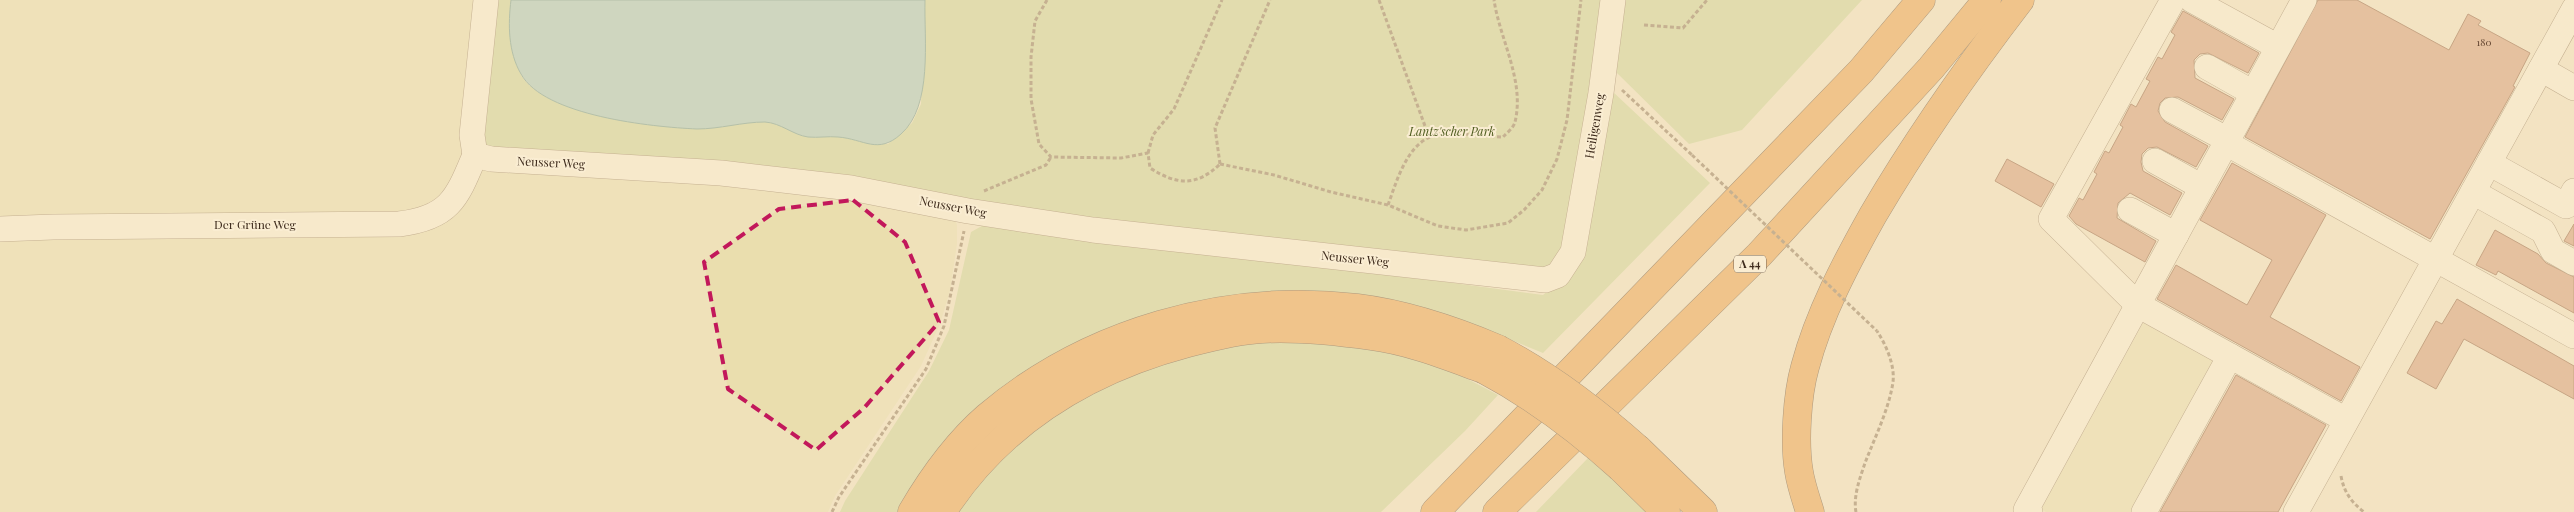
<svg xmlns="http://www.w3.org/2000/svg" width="2574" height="512" font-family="'Playfair Display',serif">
  <rect width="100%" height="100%" fill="#f3e3c2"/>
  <g fill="#eadeae">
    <polygon points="0,0 484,0 471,135 438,212 0,228"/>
    <polygon points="491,161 952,209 957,225 957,244 950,291 940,324 921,366 835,496 828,512 0,512 0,232 399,225 464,183"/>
    <polygon points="2145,319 2217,358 2132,512 2046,512 2041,509"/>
  </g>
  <g fill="#ced394">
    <path d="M 488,0 L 511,0 C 509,14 515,63 521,75 C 544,115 655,128 698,128 C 720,129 744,121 766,122 C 781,124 792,133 805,136 C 815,139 826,136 836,136 C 854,137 870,144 888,144 L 912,123 L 921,104 L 925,0 L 1607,0 L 1561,261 L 1555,273 L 483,151 Z"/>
    <polygon points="1622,0 1862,0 1742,130 1689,144 1616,72"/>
    <polygon points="1612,91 1710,183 1543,353 1467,322 1388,304 1079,345 900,512 840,512 845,501 929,371 949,330 971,232 991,221 1543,295 1578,264"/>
    <path d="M 1265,341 C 1303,342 1343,341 1380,348 C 1422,356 1461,375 1498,395 L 1465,431 L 1381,512 L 956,512 L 975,482 L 1037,425 L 1123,376 L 1212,350 Z"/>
    <polygon points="1588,458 1650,512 1536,512"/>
  </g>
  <path fill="#a5c5ba" stroke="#6a9589" d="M 511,0 L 925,0 C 924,40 933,106 901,134 C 878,155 864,139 838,137 C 828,136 818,138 808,137 C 793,135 781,123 765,122 C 742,122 720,129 697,129 C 652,127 544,116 521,74 C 508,52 508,24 511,0 Z"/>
  <g fill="#d69873" stroke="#925939">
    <polygon points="2318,0 2357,0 2449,50 2468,14 2481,21 2478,25 2530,53 2513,86 2515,87 2430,239 2245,137"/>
    <polygon points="2183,11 2259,53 2248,73 2208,53 2200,54 2194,60 2195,78 2234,99 2222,120 2178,97 2165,98 2160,103 2158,111 2165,122 2208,146 2196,167 2157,147 2148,148 2142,154 2141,162 2143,171 2182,193 2170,215 2130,193 2118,203 2117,218 2156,241 2145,262 2076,224 2069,216 2079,198 2083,200 2097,174 2094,172 2105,151 2109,153 2123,127 2120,125 2131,104 2136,107 2150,81 2146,79 2158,57 2162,59 2175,35 2171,32"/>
    <polygon points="2007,159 2054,184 2041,207 1995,181"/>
    <polygon points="2232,163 2326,215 2270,317 2360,367 2341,401 2157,299 2176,265 2247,305 2272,260 2200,220"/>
    <polygon points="2574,224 2574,246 2564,241"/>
    <polygon points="2495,230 2538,254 2546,263 2574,277 2574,313 2498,271 2496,275 2476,265"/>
    <polygon points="2457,299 2574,366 2574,399 2464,339 2436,389 2407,373 2436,321 2442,324"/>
    <polygon points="2236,375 2326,425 2278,512 2160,512"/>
  </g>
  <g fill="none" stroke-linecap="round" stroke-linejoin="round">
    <defs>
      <g id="minor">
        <polyline points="486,0 472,135 475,155 491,159 721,173 851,188 968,211 1093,230 1545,280 1558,275 1573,252 1601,93 1613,0"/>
        <polyline points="2173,0 2051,219 2138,305 2346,420"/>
        <polyline points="2192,0 2278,47"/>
        <polyline points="2207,67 2253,93"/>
        <polyline points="2541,69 2574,88"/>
        <polyline points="2172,110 2228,140"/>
        <polyline points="2226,143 2574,336"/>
        <polyline points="2155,161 2202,187"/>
        <polyline points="2489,163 2566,206 2574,191"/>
        <polyline points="2473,192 2543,231 2553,251 2574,263"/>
        <polyline points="2130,210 2176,235"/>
        <path d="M 0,229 L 53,227 L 399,224 C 450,218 457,198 475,155"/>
        <polyline points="2030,512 2026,510 2304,0"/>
        <polyline points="2144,512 2230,356"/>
        <polyline points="2296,512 2574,9"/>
      </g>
      <g id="highway">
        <polyline points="1638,449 1703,512"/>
        <polyline points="1621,468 1666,512"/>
        <path d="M 912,512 C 932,478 957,443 987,417 C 1087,332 1226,292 1357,308 C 1406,314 1453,330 1498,349"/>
        <path d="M 942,512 C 1000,422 1086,370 1188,343 C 1211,337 1238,330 1262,329 C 1298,327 1336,331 1371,336 C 1410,341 1447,356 1483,369"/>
        <polyline points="1435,512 1861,71 1921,0"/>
        <polyline points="1497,512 1759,255 1931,68 1987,0"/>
        <path d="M 1810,512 C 1806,499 1801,485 1799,472 C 1794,443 1797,395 1805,367 C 1819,314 1846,263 1873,215 C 1917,140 1967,69 2020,0"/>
      </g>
    </defs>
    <use href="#minor" stroke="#907356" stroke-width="26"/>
    <use href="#highway" stroke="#5d402b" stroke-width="29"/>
    <g stroke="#907356" stroke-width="3" stroke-dasharray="4 2.5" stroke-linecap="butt">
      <path d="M 1047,0 L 1035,21 L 1031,57 L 1031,99 L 1039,144 L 1051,157 L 1121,158 L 1148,153 L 1150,168 C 1177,185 1196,187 1220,164"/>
      <polyline points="1379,0 1429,137"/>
      <polyline points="1644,25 1683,28 1707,0"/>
      <polyline points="1622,90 1692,155"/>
      <polyline points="1148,153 1153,135 1174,109 1222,0"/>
      <polyline points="1220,164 1274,175 1331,192 1388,205 1438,226 1466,230 1508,223 1524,210 1542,190 1557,159 1567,120 1581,0"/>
      <polyline points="1220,164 1215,128 1270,0"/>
      <polyline points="984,191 1046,165 1051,157"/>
      <path d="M 1388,205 C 1396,183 1406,147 1430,137 C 1447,129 1483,137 1503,137 C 1507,133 1514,127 1515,122 C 1525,81 1500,40 1494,0"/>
      <path d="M 2341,476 C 2344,492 2351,502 2364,512"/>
      <polyline points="832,512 839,497 926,369 944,326 964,231"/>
      <path d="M 1856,512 C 1853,496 1860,478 1865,463 C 1875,437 1889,409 1893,382 C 1895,365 1886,345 1877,331"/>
    </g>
    <use href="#minor" stroke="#fdf0d6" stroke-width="25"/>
    <use href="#highway" stroke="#ed9e48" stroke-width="28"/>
    <defs>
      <g id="highway-bridge">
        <path d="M 1498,349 C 1550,376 1594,410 1638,449"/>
        <path d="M 1483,369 C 1534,396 1578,429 1621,468"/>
      </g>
    </defs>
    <use href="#highway-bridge" stroke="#5d402b" stroke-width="29" stroke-linecap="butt"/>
    <polyline stroke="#907356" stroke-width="3" stroke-dasharray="4 2.5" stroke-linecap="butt" points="1692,155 1877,331"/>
    <use href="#highway-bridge" stroke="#ed9e48" stroke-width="28"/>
  </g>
  <path d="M0 0H2574V512H0ZM 853,200 L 905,242 L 939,322 L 864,408 L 816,450 L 728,389 L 704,262 L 779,209 Z" fill="#f3e3c2" fill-opacity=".55" fill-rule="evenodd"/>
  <path fill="none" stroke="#c2185b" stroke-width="4" stroke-dasharray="10 6" stroke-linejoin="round" d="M 853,200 L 905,242 L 939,322 L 864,408 L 816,450 L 728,389 L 704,262 L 779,209 Z"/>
  <g text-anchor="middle" stroke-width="4" stroke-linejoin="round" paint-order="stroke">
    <g font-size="10" fill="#644632">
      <text x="2484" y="46">180</text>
    </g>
    <rect fill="#faedd2" stroke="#766553" stroke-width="1" x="1734" y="255.5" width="32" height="17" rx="4"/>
    <g font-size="11" font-weight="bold" fill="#3e2b1c">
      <text x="1750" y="268">A 44</text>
    </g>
    <g font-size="12" fill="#3e2b1c" stroke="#faedd2">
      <text transform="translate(1595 126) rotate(-80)" y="4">Heiligenweg</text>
      <text transform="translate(551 163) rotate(3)" y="4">Neusser Weg</text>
      <text transform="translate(953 207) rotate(11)" y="4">Neusser Weg</text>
      <text x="255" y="229">Der Grüne Weg</text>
      <text transform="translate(1355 259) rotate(6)" y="4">Neusser Weg</text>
    </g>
    <g font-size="12" font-style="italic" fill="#505d20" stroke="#faedd2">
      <text x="1452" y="136">Lantz'scher Park</text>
    </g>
  </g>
</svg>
